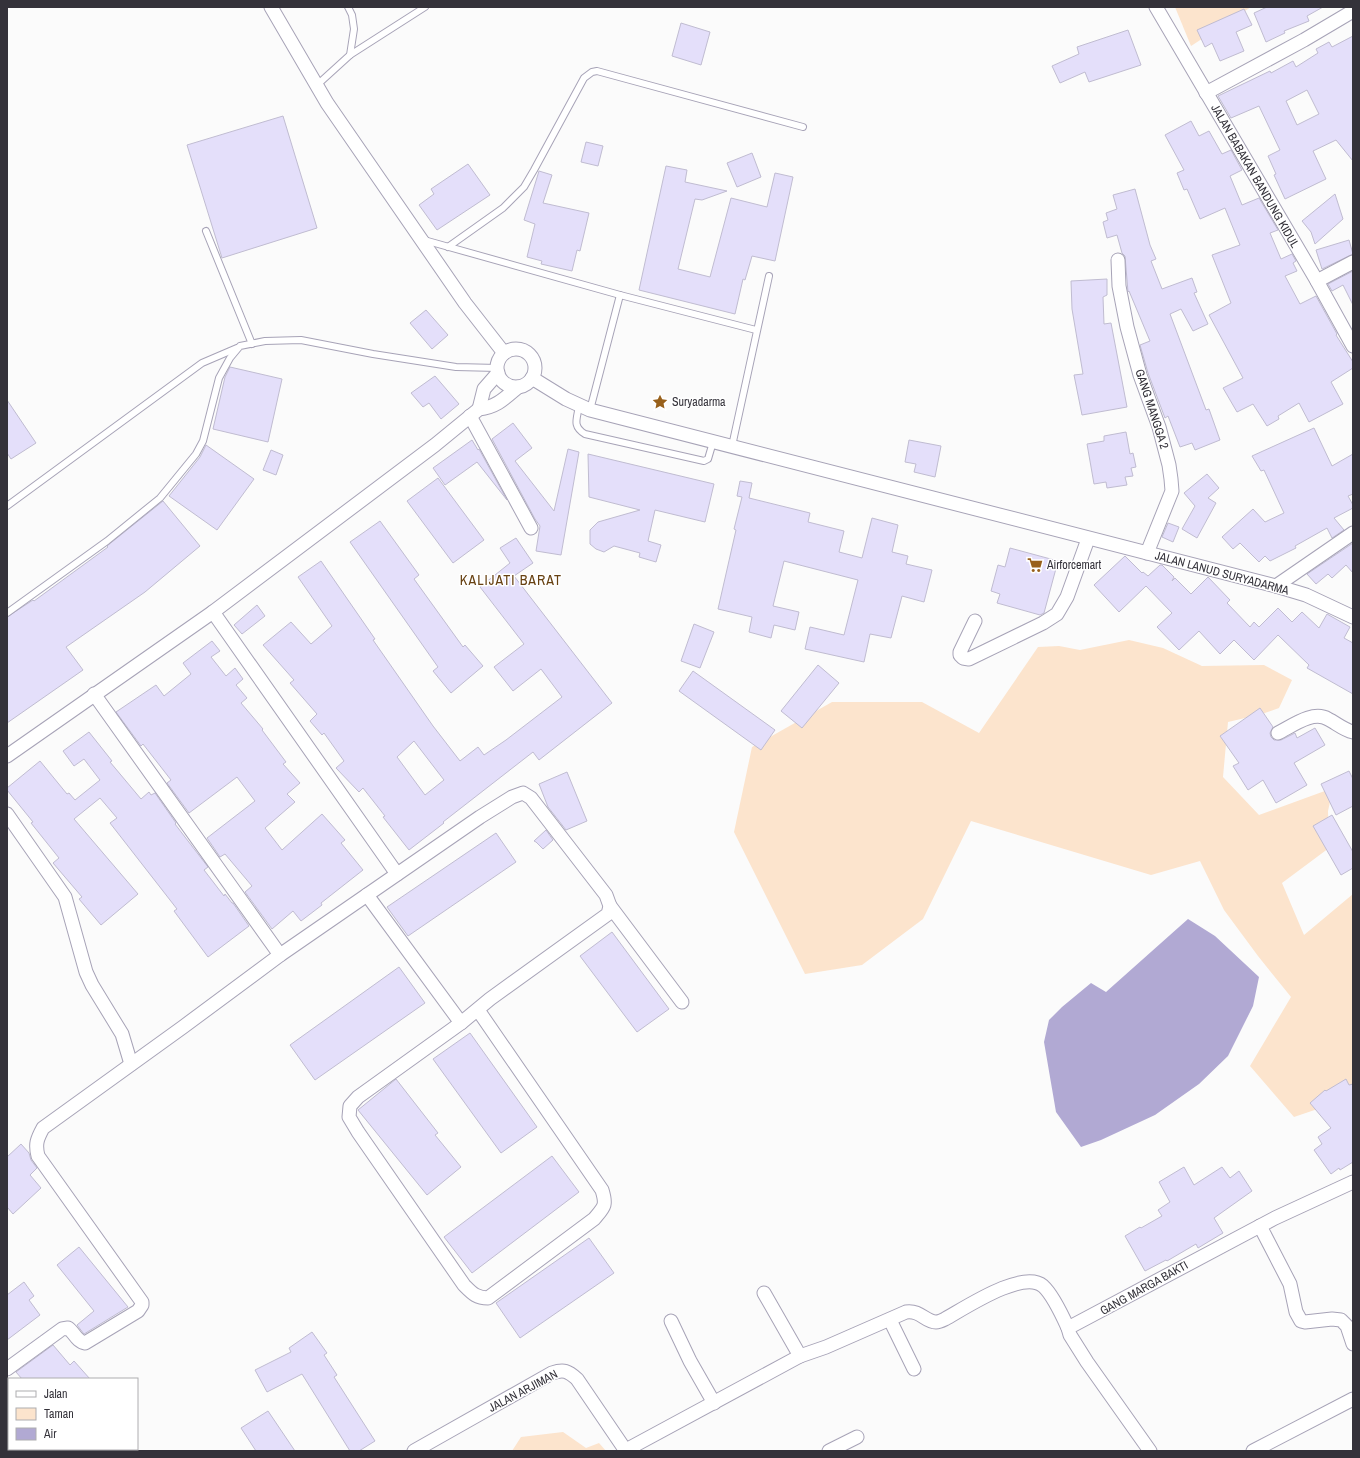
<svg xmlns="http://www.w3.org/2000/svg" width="1360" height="1458" font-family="'Archivo Narrow',sans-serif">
  <rect width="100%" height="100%" fill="#fbfbfb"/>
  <g fill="#fce4cd">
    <polygon points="1175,7 1251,7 1191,46"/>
    <polygon points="1129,640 1163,648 1202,666 1264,665 1292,680 1279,708 1262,714 1228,722 1223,777 1259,815 1333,788 1328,811 1329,848 1282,883 1304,935 1353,894 1353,1097 1294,1117 1250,1066 1291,997 1258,956 1224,910 1200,861 1151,875 971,821 923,919 862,965 805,974 734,832 752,747 832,702 922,702 979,733 1038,647 1059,646 1080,650"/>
    <polygon points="563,1432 586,1448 599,1443 606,1451 512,1451 521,1437"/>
  </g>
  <polygon fill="#b1a9d3" points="1188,919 1215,936 1259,977 1253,1006 1228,1056 1199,1084 1155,1115 1101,1140 1081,1147 1056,1112 1044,1042 1049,1020 1062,1007 1091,983 1106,992"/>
  <g fill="#e4dffa" stroke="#c0bcd1" fill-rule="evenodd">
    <polygon points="1267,7 1323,7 1307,16 1309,21 1284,31 1285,33 1266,42 1254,13"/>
    <polygon points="1244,9 1252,25 1236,32 1244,51 1220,61 1212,43 1205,47 1197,30"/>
    <polygon points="681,23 710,32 701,65 672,56"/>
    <polygon points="1128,30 1141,65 1089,82 1085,72 1060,83 1052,66 1079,54 1077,47"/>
    <path d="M 1353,36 L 1353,161 L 1336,140 L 1313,151 L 1326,179 L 1285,199 L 1274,175 L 1276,174 L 1268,156 L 1280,150 L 1259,106 L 1231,118 L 1218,96 L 1270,71 L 1271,73 L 1293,61 L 1296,67 L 1318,53 L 1316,49 L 1329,42 L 1332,47 ZM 1307,90 L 1319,114 L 1297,125 L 1286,101 Z"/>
    <polygon points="283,116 317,228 222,258 187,145"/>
    <polygon points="1191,121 1199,136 1209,131 1222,154 1231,150 1242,170 1230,176 1242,205 1259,198 1278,230 1270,233 1281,259 1292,254 1296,261 1293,263 1297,271 1285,276 1300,304 1316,296 1337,334 1336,335 1353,362 1353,368 1331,382 1343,404 1309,422 1299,403 1278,416 1279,419 1267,426 1253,404 1237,412 1223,388 1243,378 1209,315 1231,303 1212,255 1240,245 1225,208 1200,219 1187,189 1184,190 1177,173 1184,170 1165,135"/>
    <polygon points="586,142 603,146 598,166 581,162"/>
    <polygon points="752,153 761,177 737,187 727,163"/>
    <polygon points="468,164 490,195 437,230 419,205 434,194 431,189"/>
    <polygon points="666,166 687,170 685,182 727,191 702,200 695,199 678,269 710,277 731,198 767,207 775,173 793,177 775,261 752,256 745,280 743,279 735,314 639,290"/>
    <polygon points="539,171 552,175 543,203 589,213 580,251 577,250 572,271 541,264 542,261 527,257 535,224 524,220"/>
    <polygon points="1135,189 1150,245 1156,259 1151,261 1162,289 1192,278 1197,292 1194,293 1208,324 1193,331 1181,309 1170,314 1206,410 1209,409 1220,440 1195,450 1192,443 1180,447 1168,416 1165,418 1148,373 1140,345 1150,341 1129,291 1128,292 1125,256 1122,253 1117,235 1107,238 1103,222 1108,220 1106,213 1117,209 1113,195"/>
    <polygon points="1335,194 1343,219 1315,244 1311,232 1302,221"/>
    <polygon points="1349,240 1353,254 1322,269 1316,250"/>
    <polygon points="1353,271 1353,305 1343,285 1332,291 1328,284"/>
    <polygon points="1107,279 1107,295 1103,297 1104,324 1111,323 1127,407 1082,415 1074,375 1083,374 1072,309 1071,281"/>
    <polygon points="426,310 448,335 432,349 410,323"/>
    <polygon points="230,367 282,379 268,442 213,429 225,377"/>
    <polygon points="435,376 459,404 441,419 429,403 423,407 411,393"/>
    <polygon points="7,400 36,443 11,459 7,453"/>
    <polygon points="513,423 532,448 515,461 554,511 568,449 579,452 561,555 536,551 540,526 535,519 492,439"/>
    <polygon points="1314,428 1332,466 1353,454 1353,494 1348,496 1353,505 1353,508 1334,518 1344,530 1332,538 1327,528 1295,546 1296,548 1270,561 1265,556 1259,562 1240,543 1233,549 1222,537 1253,509 1265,522 1284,513 1264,470 1261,471 1252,456"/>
    <polygon points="1126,432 1130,454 1133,453 1136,467 1131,468 1133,476 1125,477 1127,485 1107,488 1106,482 1094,484 1087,444 1104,441 1104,436"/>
    <polygon points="472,440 478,450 479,449 507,500 477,462 445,485 433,468"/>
    <polygon points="909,440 941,446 935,477 914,472 916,464 905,462"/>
    <polygon points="206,445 254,479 217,530 169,496 200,457"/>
    <polygon points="271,450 283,455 276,475 263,470"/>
    <polygon points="588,454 714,484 705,522 655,510 648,541 661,545 656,562 639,557 640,553 614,546 604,552 596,549 590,544 590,530 598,522 640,510 589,497"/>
    <polygon points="1207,474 1219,488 1208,498 1216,503 1197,538 1182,529 1195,506 1184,493"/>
    <polygon points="438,478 484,540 453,563 407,501"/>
    <polygon points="740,481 752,483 749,498 810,513 808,522 844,531 839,552 862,558 872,518 898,525 892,552 908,556 906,564 932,570 924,602 902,596 891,638 870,634 864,662 805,649 810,627 844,635 858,580 784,561 773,606 799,612 795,630 774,625 771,638 749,632 752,617 718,609 736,530 734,529 742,497 737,496"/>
    <polygon points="163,501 200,546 145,592 66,647 83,670 7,723 7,617 33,600 34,601 108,547 107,546"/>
    <polygon points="380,521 419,575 414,579 463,647 465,645 483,666 451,693 433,671 438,667 350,542"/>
    <polygon points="1168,523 1179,527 1173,542 1162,537"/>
    <path d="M 516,538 L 533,563 L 514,576 L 612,703 L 539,760 L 533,752 L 443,822 L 444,823 L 409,850 L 383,817 L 385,816 L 363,788 L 359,792 L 336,768 L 344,761 L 324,733 L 322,735 L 310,721 L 317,714 L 290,683 L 294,680 L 263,645 L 291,622 L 311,644 L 332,626 L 298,577 L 321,561 L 375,639 L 373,640 L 433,726 L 460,761 L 478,747 L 484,755 L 506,740 L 562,697 L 541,669 L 513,691 L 494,667 L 524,644 L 480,587 L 510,563 L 500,548 ZM 414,741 L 444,780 L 425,795 L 397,757 Z"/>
    <polygon points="1353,543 1353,573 1346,565 1332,578 1328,574 1316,584 1307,574"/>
    <polygon points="1010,548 1058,561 1044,613 1040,615 997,603 1000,594 991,591 998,565 1005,567"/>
    <polygon points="1125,556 1142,573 1143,572 1148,576 1160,565 1162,565 1174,577 1172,581 1175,578 1191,594 1208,577 1230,600 1227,603 1250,627 1254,622 1259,627 1278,608 1292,622 1302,612 1319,628 1327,614 1350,627 1344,638 1353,643 1353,694 1307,668 1309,665 1278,635 1254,660 1234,640 1220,654 1199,631 1179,650 1157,627 1172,613 1146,586 1119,612 1094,585"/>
    <polygon points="257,605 265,616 242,634 234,625"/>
    <polygon points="694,624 714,632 700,668 681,661"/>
    <polygon points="212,641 220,651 211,657 226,676 235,668 243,679 236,685 247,698 241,703 263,729 262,730 286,762 283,764 300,783 287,794 295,802 265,828 282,850 322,814 345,840 341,843 363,870 321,903 322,905 301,921 293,911 272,929 245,892 252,886 225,854 220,857 207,838 255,801 237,777 189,813 167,783 171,780 143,744 141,746 116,712 156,685 164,696 191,674 183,663"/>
    <polygon points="818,665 839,683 802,728 781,711"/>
    <polygon points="693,671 775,730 761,750 679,691"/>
    <polygon points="1260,708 1273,727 1270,733 1271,737 1274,740 1281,740 1295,733 1297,738 1315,728 1325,745 1294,763 1307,785 1276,803 1263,780 1248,790 1233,766 1239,763 1220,736"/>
    <polygon points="89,732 112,761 110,762 141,799 149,792 151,795 155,793 176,823 175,824 208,867 204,870 224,896 225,894 232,903 233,903 249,926 208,957 174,911 177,909 110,823 117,818 100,798 74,819 138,894 101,925 79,899 82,897 53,863 59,858 31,823 33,822 7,790 7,788 40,761 67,794 69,793 75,800 100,780 84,759 74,766 63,751"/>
    <polygon points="1349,771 1353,779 1353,806 1336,815 1321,784"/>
    <polygon points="567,772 587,821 566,830 548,807 539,784"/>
    <polygon points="1332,815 1353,852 1353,868 1341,875 1313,826"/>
    <polygon points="546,830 553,840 543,849 536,842 534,841"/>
    <polygon points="496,833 516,862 408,936 387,907"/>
    <polygon points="612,932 669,1009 637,1032 580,956"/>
    <polygon points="399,967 425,1003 315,1080 290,1045"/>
    <polygon points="470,1033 537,1127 501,1153 433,1059"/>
    <polygon points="396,1079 438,1133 435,1135 461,1167 427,1195 358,1110"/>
    <polygon points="1346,1079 1349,1085 1353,1084 1353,1162 1340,1170 1339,1168 1331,1174 1314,1150 1322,1144 1318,1137 1331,1128 1310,1103 1325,1090 1326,1091"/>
    <polygon points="21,1144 29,1153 31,1160 37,1168 30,1175 41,1188 13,1214 7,1207 7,1157"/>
    <polygon points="552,1156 579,1192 472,1273 444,1237"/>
    <polygon points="1184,1167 1194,1185 1222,1167 1230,1178 1239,1171 1252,1191 1214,1218 1223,1233 1198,1248 1196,1244 1167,1261 1166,1260 1145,1271 1125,1236 1140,1227 1141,1228 1162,1216 1158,1210 1170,1202 1159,1182"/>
    <polygon points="589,1238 614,1273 520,1338 496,1303"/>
    <polygon points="79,1247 128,1307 84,1334 77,1325 94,1311 57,1265"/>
    <polygon points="24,1282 34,1296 29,1300 40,1315 7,1340 7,1295"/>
    <polygon points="312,1332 327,1353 324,1355 337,1375 334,1377 375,1441 359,1451 350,1451 302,1374 267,1392 255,1370 291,1352 289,1348"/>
    <polygon points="53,1345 70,1365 74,1361 90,1379 22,1379 16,1372"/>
    <polygon points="268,1411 295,1451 256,1451 241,1428"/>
  </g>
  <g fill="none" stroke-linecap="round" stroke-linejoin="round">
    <defs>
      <g id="lane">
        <polyline points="350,55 425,7"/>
        <polyline points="317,85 350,55 354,29 352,15 348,7"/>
        <polyline points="206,231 252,344"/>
        <polyline points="424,240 620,295 756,330"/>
        <polyline points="448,247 503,208 524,187 534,170 584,78 592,72 597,71 803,127"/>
        <path d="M 579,406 C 577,419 572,426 585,434 L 704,461 L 708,459 L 713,442"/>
        <polyline points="590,410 620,295"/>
        <polyline points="732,446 769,276"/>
        <polyline points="7,506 202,363 237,348"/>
        <polyline points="7,613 107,541 160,498 196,454 203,441 219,378 230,358 240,346 265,341 301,340 373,354 456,367 498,368"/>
      </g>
      <g id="street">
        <polyline points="271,7 327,103 465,303 504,353"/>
        <polyline points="1156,7 1317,281 1353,346"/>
        <polyline points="1206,93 1304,40 1353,11"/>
        <polyline points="1118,260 1119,286 1127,327 1140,375 1159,427 1169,465 1171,479 1172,491 1147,553"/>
        <polyline points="1317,281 1353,262"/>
        <circle cx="516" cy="368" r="19"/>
        <polyline points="532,378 566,399 590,410 1276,586 1306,595 1353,617"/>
        <polyline points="479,409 484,389 498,373"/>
        <polyline points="470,416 531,528"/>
        <polyline points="1276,586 1353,533"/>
        <polyline points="213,612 397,874"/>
        <polyline points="975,621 960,652 960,655 963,658 969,659 1043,623 1057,614 1067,597 1088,539"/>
        <polyline points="94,694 280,955"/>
        <path d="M 1278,733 C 1292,726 1313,710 1328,719 C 1336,723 1344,730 1353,732"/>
        <path d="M 7,756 L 213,612 L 435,445 L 479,409 C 497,407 505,398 518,387"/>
        <polyline points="7,814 65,897 86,972 92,985 122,1034 131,1064"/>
        <polyline points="367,895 461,1023"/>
        <polyline points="610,906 682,1002"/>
        <polyline points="1260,1226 1290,1284 1296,1312 1301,1321 1305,1322 1332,1319 1341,1320 1347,1326 1353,1344"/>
        <polyline points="764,1293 800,1356"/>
        <polyline points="890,1320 914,1369"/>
        <polyline points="671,1321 690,1361 714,1403"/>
        <path d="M 7,1369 L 62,1329 L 68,1328 C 74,1332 77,1342 85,1343 L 138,1311 L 142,1305 L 142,1302 L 38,1156 C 35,1144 37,1139 43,1128 L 183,1027 L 280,955 L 480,817 L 512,797 L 523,793 L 531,798 L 606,895 L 610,906 L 608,914 L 490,999 L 461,1023 L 358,1097 L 350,1106 L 349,1117 L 358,1132 L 464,1285 C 472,1293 476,1298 488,1298 L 594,1219 C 604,1207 607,1206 602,1190 L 478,1010"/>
        <path d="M 626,1450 L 800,1356 L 826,1347 L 906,1312 C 921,1310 925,1322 936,1322 C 939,1322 943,1320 945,1319 C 965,1308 1023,1269 1043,1286 C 1052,1294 1063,1317 1068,1328"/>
        <path d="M 414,1451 L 552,1373 C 564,1369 568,1371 577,1379 L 626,1451"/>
        <polyline points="829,1451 857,1437"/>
        <polyline points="1150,1451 1087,1362 1070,1335 1068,1328 1275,1218 1353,1182"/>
        <polyline points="1253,1451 1353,1399"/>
      </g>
    </defs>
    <use href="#lane" stroke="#a7a3b7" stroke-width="8"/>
    <use href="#street" stroke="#a7a3b7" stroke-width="15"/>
    <use href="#lane" stroke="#fff" stroke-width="6"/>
    <use href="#street" stroke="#fff" stroke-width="13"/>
  </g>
  <defs>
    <symbol id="sight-bare" viewBox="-9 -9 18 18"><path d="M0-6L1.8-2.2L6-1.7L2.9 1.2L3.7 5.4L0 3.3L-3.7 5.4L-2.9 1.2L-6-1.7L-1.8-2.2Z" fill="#98601b" stroke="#fff" stroke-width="2.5" paint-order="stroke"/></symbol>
    <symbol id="supermarket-bare" viewBox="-9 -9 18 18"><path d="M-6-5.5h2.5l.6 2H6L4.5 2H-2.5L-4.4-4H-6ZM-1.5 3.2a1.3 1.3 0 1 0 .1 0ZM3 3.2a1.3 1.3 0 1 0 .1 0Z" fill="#98601b" stroke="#fff" stroke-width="2.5" paint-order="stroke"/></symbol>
  </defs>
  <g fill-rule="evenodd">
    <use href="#sight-bare" x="649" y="391" width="22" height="22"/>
    <use href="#supermarket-bare" x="1024" y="554" width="22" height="22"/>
  </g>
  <g text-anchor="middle" stroke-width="3" stroke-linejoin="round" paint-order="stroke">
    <g font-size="12" fill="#34323a" stroke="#fff">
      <text transform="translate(1255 176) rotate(60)" y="4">JALAN BABAKAN BANDUNG KIDUL</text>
      <text transform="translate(1152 409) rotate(72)" y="4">GANG MANGGA 2</text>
      <text transform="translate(1222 573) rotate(15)" y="4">JALAN LANUD SURYADARMA</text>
      <text transform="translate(1144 1288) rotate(-29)" y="4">GANG MARGA BAKTI</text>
      <text transform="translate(523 1391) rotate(-28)" y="4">JALAN ARJIMAN</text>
    </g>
    <g font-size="12" fill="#34323a" stroke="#fff" text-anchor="start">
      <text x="672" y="406">Suryadarma</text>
      <text x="1047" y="569">Airforcemart</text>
    </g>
    <g font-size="14" letter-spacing="1" fill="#674112" stroke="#fff">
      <text x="511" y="585">KALIJATI BARAT</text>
    </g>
  </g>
  <rect width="1360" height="1458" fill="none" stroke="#34323a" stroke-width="16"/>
  <rect x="8" y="1378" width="130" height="72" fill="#ffffff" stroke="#aeadb0"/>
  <rect x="16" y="1391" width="20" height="6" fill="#ffffff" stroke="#aeadb0"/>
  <text x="44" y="1398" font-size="12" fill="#34323a">Jalan</text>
  <rect x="16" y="1408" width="20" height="12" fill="#fce4cd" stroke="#aeadb0"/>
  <text x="44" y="1418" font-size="12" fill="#34323a">Taman</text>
  <rect x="16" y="1428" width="20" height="12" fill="#b1a9d3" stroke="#aeadb0"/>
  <text x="44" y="1438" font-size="12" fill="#34323a">Air</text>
</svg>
